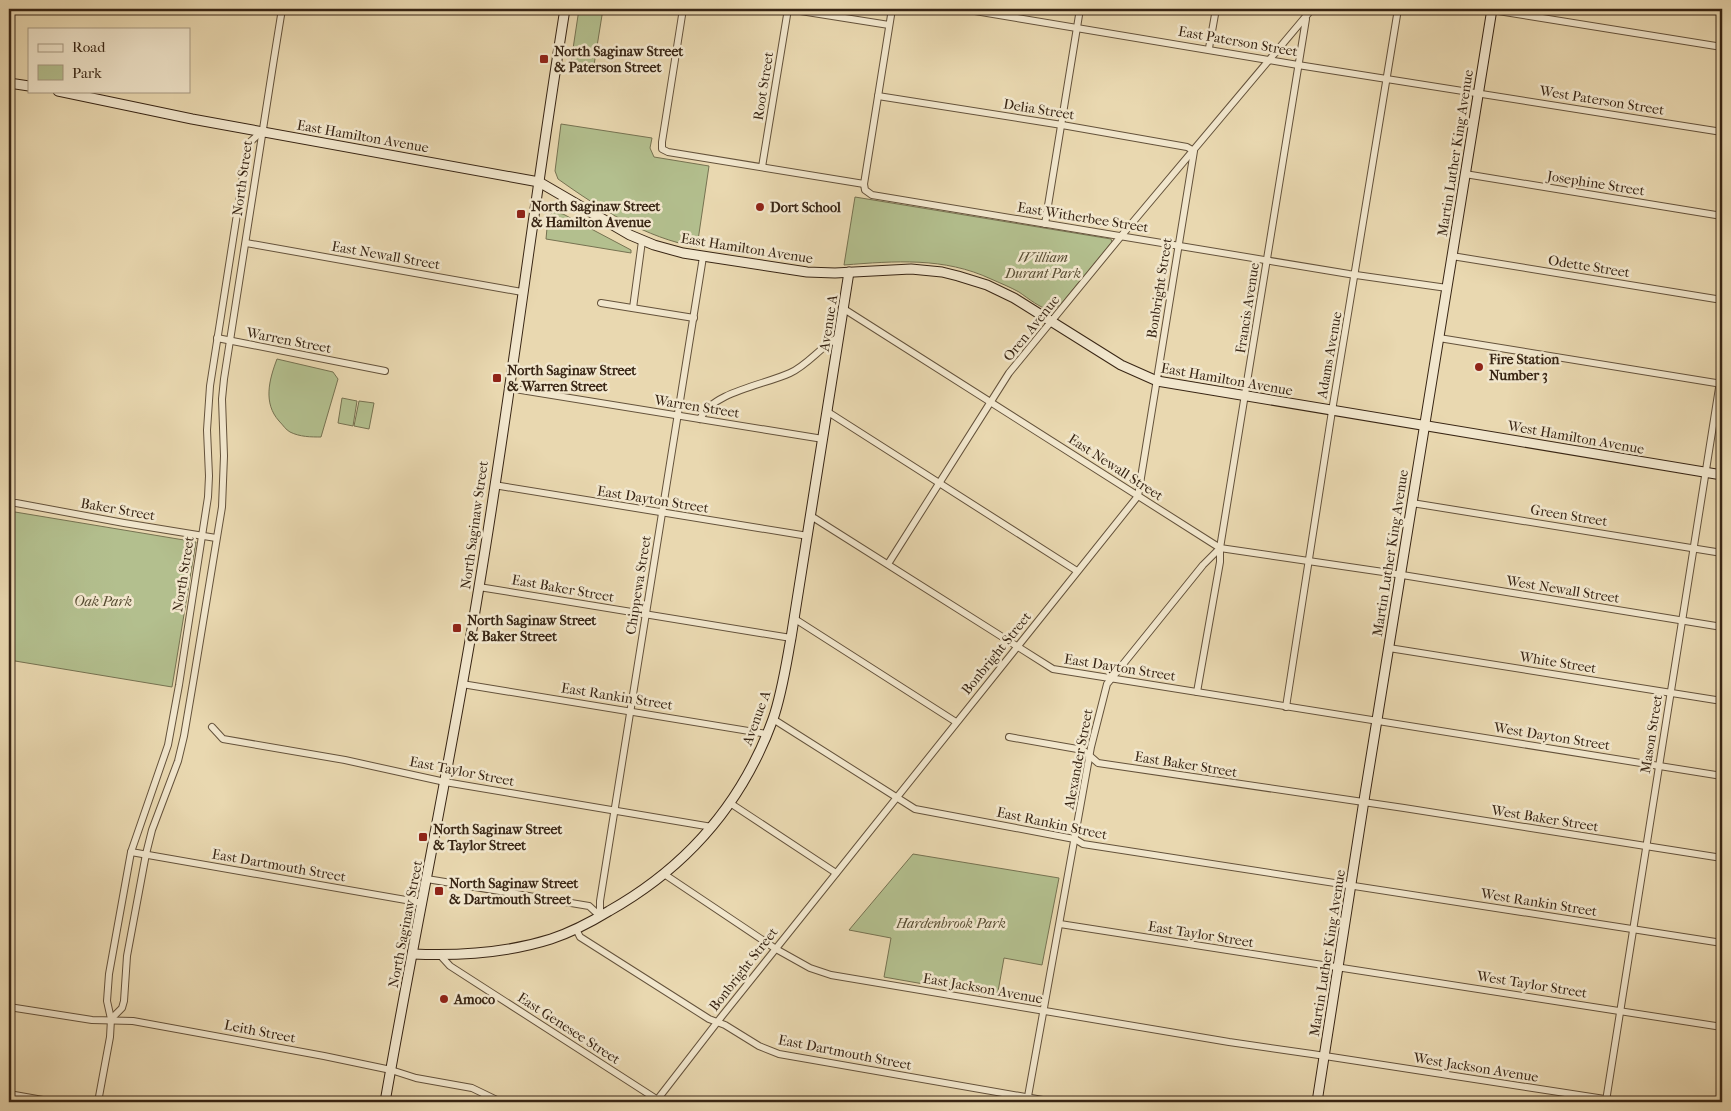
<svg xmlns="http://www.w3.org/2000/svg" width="1731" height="1111" font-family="'IM FELL French Canon',serif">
  <rect width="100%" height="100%" fill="#e9d8b0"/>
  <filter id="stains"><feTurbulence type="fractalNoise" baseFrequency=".004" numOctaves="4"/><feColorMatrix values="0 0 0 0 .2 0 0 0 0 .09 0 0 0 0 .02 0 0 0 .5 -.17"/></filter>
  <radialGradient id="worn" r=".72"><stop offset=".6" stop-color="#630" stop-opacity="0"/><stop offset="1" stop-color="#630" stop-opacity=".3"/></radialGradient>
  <g fill="#b3bf8e" stroke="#767251">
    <polygon points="579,9 603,9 594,65 571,62"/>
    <path d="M 561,124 L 652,138 L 650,148 L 654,157 L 709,166 L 697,247 C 646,238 600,209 558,179 L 555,171 Z"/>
    <path d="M 855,197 L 1111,239 L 1112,242 L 1061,304 L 1052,311 C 1040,308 1029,299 1019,292 C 1010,287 1000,283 991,279 C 944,257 895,261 844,265 Z"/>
    <polygon points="553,212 563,214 631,250 631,253 546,239 548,217"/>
    <path d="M 277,359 L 333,372 L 338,379 L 321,437 C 311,437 300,437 290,432 C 286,430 283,425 279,421 C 263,403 269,380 277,359 Z"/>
    <polygon points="342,398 357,401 353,426 338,423"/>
    <polygon points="359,401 374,403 369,429 354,426"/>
    <polygon points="9,511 196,542 172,687 9,660"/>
    <polygon points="913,854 1059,878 1042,965 1004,958 997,997 884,977 891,938 849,930"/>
  </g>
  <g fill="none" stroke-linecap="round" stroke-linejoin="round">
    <defs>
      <g id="street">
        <polyline points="683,9 662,142 662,149 668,152 864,184"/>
        <polyline points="788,9 889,25"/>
        <polyline points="892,9 864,184 865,190 872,195 1349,274 1447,288"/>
        <polyline points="963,9 1298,65 1722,132"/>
        <polyline points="1492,10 1722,47"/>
        <polyline points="1209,48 1216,9"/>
        <polyline points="762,167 788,9"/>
        <polyline points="1465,174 1722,216"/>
        <polyline points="1045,224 1080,9"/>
        <polyline points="246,243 522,292"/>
        <polyline points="1452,256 1722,300"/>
        <polyline points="601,303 694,318"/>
        <polyline points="633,308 642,241"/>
        <polyline points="844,309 1220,548 1390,573 1722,627"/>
        <polyline points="217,338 385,371"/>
        <polyline points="1439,338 1722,384"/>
        <polyline points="508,388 823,439"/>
        <polyline points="828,412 1077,571"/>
        <path d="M 700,419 C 712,392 764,385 790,373 C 809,364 821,346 839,337"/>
        <polyline points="494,485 808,536"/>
        <polyline points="16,503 124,523 216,538"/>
        <polyline points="1412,503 1722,553"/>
        <polyline points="811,516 1053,669 1722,776"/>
        <polyline points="888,564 1009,373 1122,235 1312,9"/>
        <polyline points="479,587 791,638"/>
        <polyline points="795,619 956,722"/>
        <polyline points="1389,648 1722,701"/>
        <polyline points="462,684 767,734"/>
        <polyline points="1197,692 1220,562 1220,548 1306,19"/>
        <polyline points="1286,707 1332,411 1398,9"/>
        <polyline points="773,719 915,809 1069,838 1075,839 1083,844 1722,943"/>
        <polyline points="212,727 223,739 345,760 445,782 712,827"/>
        <polyline points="1009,737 1083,750 1098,763 1404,808 1722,858"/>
        <polyline points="730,803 836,873"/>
        <polyline points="131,852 423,903"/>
        <polyline points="664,874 776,949 810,968 831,975 1229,1042 1312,1054 1624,1102"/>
        <polyline points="427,879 589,906 600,916"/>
        <polyline points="600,916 600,901 703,257"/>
        <polyline points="1060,924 1722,1027"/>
        <polyline points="576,929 580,937 709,1019 725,1025 759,1046 779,1054 1054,1102"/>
        <polyline points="440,955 450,966 661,1102"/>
        <polyline points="9,1007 92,1020 133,1021 324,1056 391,1070 416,1078 472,1088 501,1102"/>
        <path d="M 111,1019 L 122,1008 L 124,1001 L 127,956 L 146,854 L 152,830 L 178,761 L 184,736 L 194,677 L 222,507 L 224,456 L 222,399 L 224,379 C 243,255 262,132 282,9"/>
        <polyline points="9,1094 54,1102"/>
        <polyline points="657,1100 722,1016 1138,496 1194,151 1187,147 1062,125 878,96"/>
        <polyline points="1606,1101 1722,369"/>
        <polyline points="98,1102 110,1037 111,1019 107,1001 109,974 131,852 168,745 179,685 208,497 209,476 207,430 210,386 248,144 261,132"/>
        <polyline points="1027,1102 1091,747 1107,684 1203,565 1220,548"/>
      </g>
      <g id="secondary">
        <polyline points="9,83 29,86"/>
        <polyline points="58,91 192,119 539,182 630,235 654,245 683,253 807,272 835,273 911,269 942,272 958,276 987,285 1014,298 1121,365 1157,381 1722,475"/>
        <path d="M 413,954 C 459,956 507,953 551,939 C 572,932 591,922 609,911 C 687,867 742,804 773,719 C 782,693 786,665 791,638 L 849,272"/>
        <path d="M 385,1102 C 415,930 451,760 479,587 C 511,395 534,201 565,9"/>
        <polyline points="1317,1102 1365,794 1492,9"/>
      </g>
    </defs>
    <use href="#street" stroke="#64523b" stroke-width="8"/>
    <use href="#secondary" stroke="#382514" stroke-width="11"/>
    <use href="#street" stroke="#f1e6cc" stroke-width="6"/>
    <use href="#secondary" stroke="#f1e6cc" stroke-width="9"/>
  </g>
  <g fill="#8f2418" stroke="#f1e6cc" stroke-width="2">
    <rect x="539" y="54" width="10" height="10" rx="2.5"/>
    <circle cx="760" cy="207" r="5"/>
    <rect x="516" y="209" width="10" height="10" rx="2.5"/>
    <circle cx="1479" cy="367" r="5"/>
    <rect x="492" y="373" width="10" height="10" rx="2.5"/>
    <rect x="452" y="623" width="10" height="10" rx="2.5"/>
    <rect x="418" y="832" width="10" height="10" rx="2.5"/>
    <rect x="434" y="886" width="10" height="10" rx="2.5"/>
    <circle cx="444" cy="999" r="5"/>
  </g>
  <g text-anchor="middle" stroke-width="5" stroke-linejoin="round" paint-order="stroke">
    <g font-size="14" fill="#382514" stroke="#f1e6cc">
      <text transform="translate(1238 41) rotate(10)" y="5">East Paterson Street</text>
      <text transform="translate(763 86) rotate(-81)" y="5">Root Street</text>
      <text transform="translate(1602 100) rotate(9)" y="5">West Paterson Street</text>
      <text transform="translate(1039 109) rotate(9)" y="5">Delia Street</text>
      <text transform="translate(363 136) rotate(10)" y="5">East Hamilton Avenue</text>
      <text transform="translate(1455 153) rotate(-81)" y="5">Martin Luther King Avenue</text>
      <text transform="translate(242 178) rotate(-82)" y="5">North Street</text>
      <text transform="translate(1596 183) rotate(9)" y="5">Josephine Street</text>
      <text transform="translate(1083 217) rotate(9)" y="5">East Witherbee Street</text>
      <text transform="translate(747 248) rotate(9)" y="5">East Hamilton Avenue</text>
      <text transform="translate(386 255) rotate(10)" y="5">East Newall Street</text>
      <text transform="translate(1589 266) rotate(9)" y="5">Odette Street</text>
      <text transform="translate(1159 288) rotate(-81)" y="5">Bonbright Street</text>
      <text transform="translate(1247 308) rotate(-81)" y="5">Francis Avenue</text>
      <text transform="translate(828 323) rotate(-81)" y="5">Avenue A</text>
      <text transform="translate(1031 328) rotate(-51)" y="5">Oren Avenue</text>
      <text transform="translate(289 340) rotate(11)" y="5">Warren Street</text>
      <text transform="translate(1329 355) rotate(-80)" y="5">Adams Avenue</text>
      <text transform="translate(1227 379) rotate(10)" y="5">East Hamilton Avenue</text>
      <text transform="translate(697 406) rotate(9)" y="5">Warren Street</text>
      <text transform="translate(1576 437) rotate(10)" y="5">West Hamilton Avenue</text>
      <text transform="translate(1116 467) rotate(33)" y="5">East Newall Street</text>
      <text transform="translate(653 499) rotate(9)" y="5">East Dayton Street</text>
      <text transform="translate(118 509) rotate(10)" y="5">Baker Street</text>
      <text transform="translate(1569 515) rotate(9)" y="5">Green Street</text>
      <text transform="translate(474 525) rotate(-82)" y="5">North Saginaw Street</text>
      <text transform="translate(1390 553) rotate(-81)" y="5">Martin Luther King Avenue</text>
      <text transform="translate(183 574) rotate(-81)" y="5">North Street</text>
      <text transform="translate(638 585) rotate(-81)" y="5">Chippewa Street</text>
      <text transform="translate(563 588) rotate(10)" y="5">East Baker Street</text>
      <text transform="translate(1563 589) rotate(9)" y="5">West Newall Street</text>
      <text transform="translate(996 653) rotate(-51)" y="5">Bonbright Street</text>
      <text transform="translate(1558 662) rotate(9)" y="5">White Street</text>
      <text transform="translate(1120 667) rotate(9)" y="5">East Dayton Street</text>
      <text transform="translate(617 696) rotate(9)" y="5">East Rankin Street</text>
      <text transform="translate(756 718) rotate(-70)" y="5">Avenue A</text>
      <text transform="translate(1651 734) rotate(-81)" y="5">Mason Street</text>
      <text transform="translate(1552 736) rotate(9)" y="5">West Dayton Street</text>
      <text transform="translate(1078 759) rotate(-79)" y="5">Alexander Street</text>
      <text transform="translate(1186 764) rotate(9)" y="5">East Baker Street</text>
      <text transform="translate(462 771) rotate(11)" y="5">East Taylor Street</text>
      <text transform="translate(1545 818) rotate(9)" y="5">West Baker Street</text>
      <text transform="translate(1052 823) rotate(12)" y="5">East Rankin Street</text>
      <text transform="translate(279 865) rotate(10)" y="5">East Dartmouth Street</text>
      <text transform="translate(1539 902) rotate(9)" y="5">West Rankin Street</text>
      <text transform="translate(405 924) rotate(-79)" y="5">North Saginaw Street</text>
      <text transform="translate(1201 934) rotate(9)" y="5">East Taylor Street</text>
      <text transform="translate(1327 953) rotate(-81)" y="5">Martin Luther King Avenue</text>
      <text transform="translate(743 969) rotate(-52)" y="5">Bonbright Street</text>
      <text transform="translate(1532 984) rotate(9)" y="5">West Taylor Street</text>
      <text transform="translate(983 988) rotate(10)" y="5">East Jackson Avenue</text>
      <text transform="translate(569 1028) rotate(33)" y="5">East Genesee Street</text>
      <text transform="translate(260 1031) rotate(11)" y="5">Leith Street</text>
      <text transform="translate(845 1052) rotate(11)" y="5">East Dartmouth Street</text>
      <text transform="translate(1476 1067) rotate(9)" y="5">West Jackson Avenue</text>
    </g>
    <g font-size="14" font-weight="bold" fill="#382514" stroke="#f1e6cc" text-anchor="start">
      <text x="554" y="56">North Saginaw Street<tspan x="554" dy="16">&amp; Paterson Street</tspan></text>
      <text x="531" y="211">North Saginaw Street<tspan x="531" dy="16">&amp; Hamilton Avenue</tspan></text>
      <text x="770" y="212">Dort School</text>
      <text x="1489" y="364">Fire Station<tspan x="1489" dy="16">Number 3</tspan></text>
      <text x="507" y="375">North Saginaw Street<tspan x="507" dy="16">&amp; Warren Street</tspan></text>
      <text x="467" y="625">North Saginaw Street<tspan x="467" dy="16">&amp; Baker Street</tspan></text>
      <text x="433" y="834">North Saginaw Street<tspan x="433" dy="16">&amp; Taylor Street</tspan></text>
      <text x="449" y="888">North Saginaw Street<tspan x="449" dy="16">&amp; Dartmouth Street</tspan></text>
      <text x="454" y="1004">Amoco</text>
    </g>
    <g font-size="14" font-style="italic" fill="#574c32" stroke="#f1e6cc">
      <text x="1043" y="262">William<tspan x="1043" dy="16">Durant Park</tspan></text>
      <text x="103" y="606">Oak Park</text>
      <text x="951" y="928">Hardenbrook Park</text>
    </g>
  </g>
  <rect width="1731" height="1111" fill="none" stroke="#e9d8b0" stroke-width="30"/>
  <rect x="10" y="10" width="1711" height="1091" fill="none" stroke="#382514" stroke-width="2.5"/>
  <rect x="15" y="15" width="1701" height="1081" fill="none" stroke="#382514"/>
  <rect x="28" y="28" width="162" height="65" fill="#f1e6cc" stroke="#a79982"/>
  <rect x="38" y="44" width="25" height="8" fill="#f1e6cc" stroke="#a79982"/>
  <text x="72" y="52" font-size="15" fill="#382514">Road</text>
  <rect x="38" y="65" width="25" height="15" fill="#b3bf8e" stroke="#a79982"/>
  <text x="72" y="78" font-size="15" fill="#382514">Park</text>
  <rect width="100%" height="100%" filter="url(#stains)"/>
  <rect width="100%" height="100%" fill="url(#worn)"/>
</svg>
